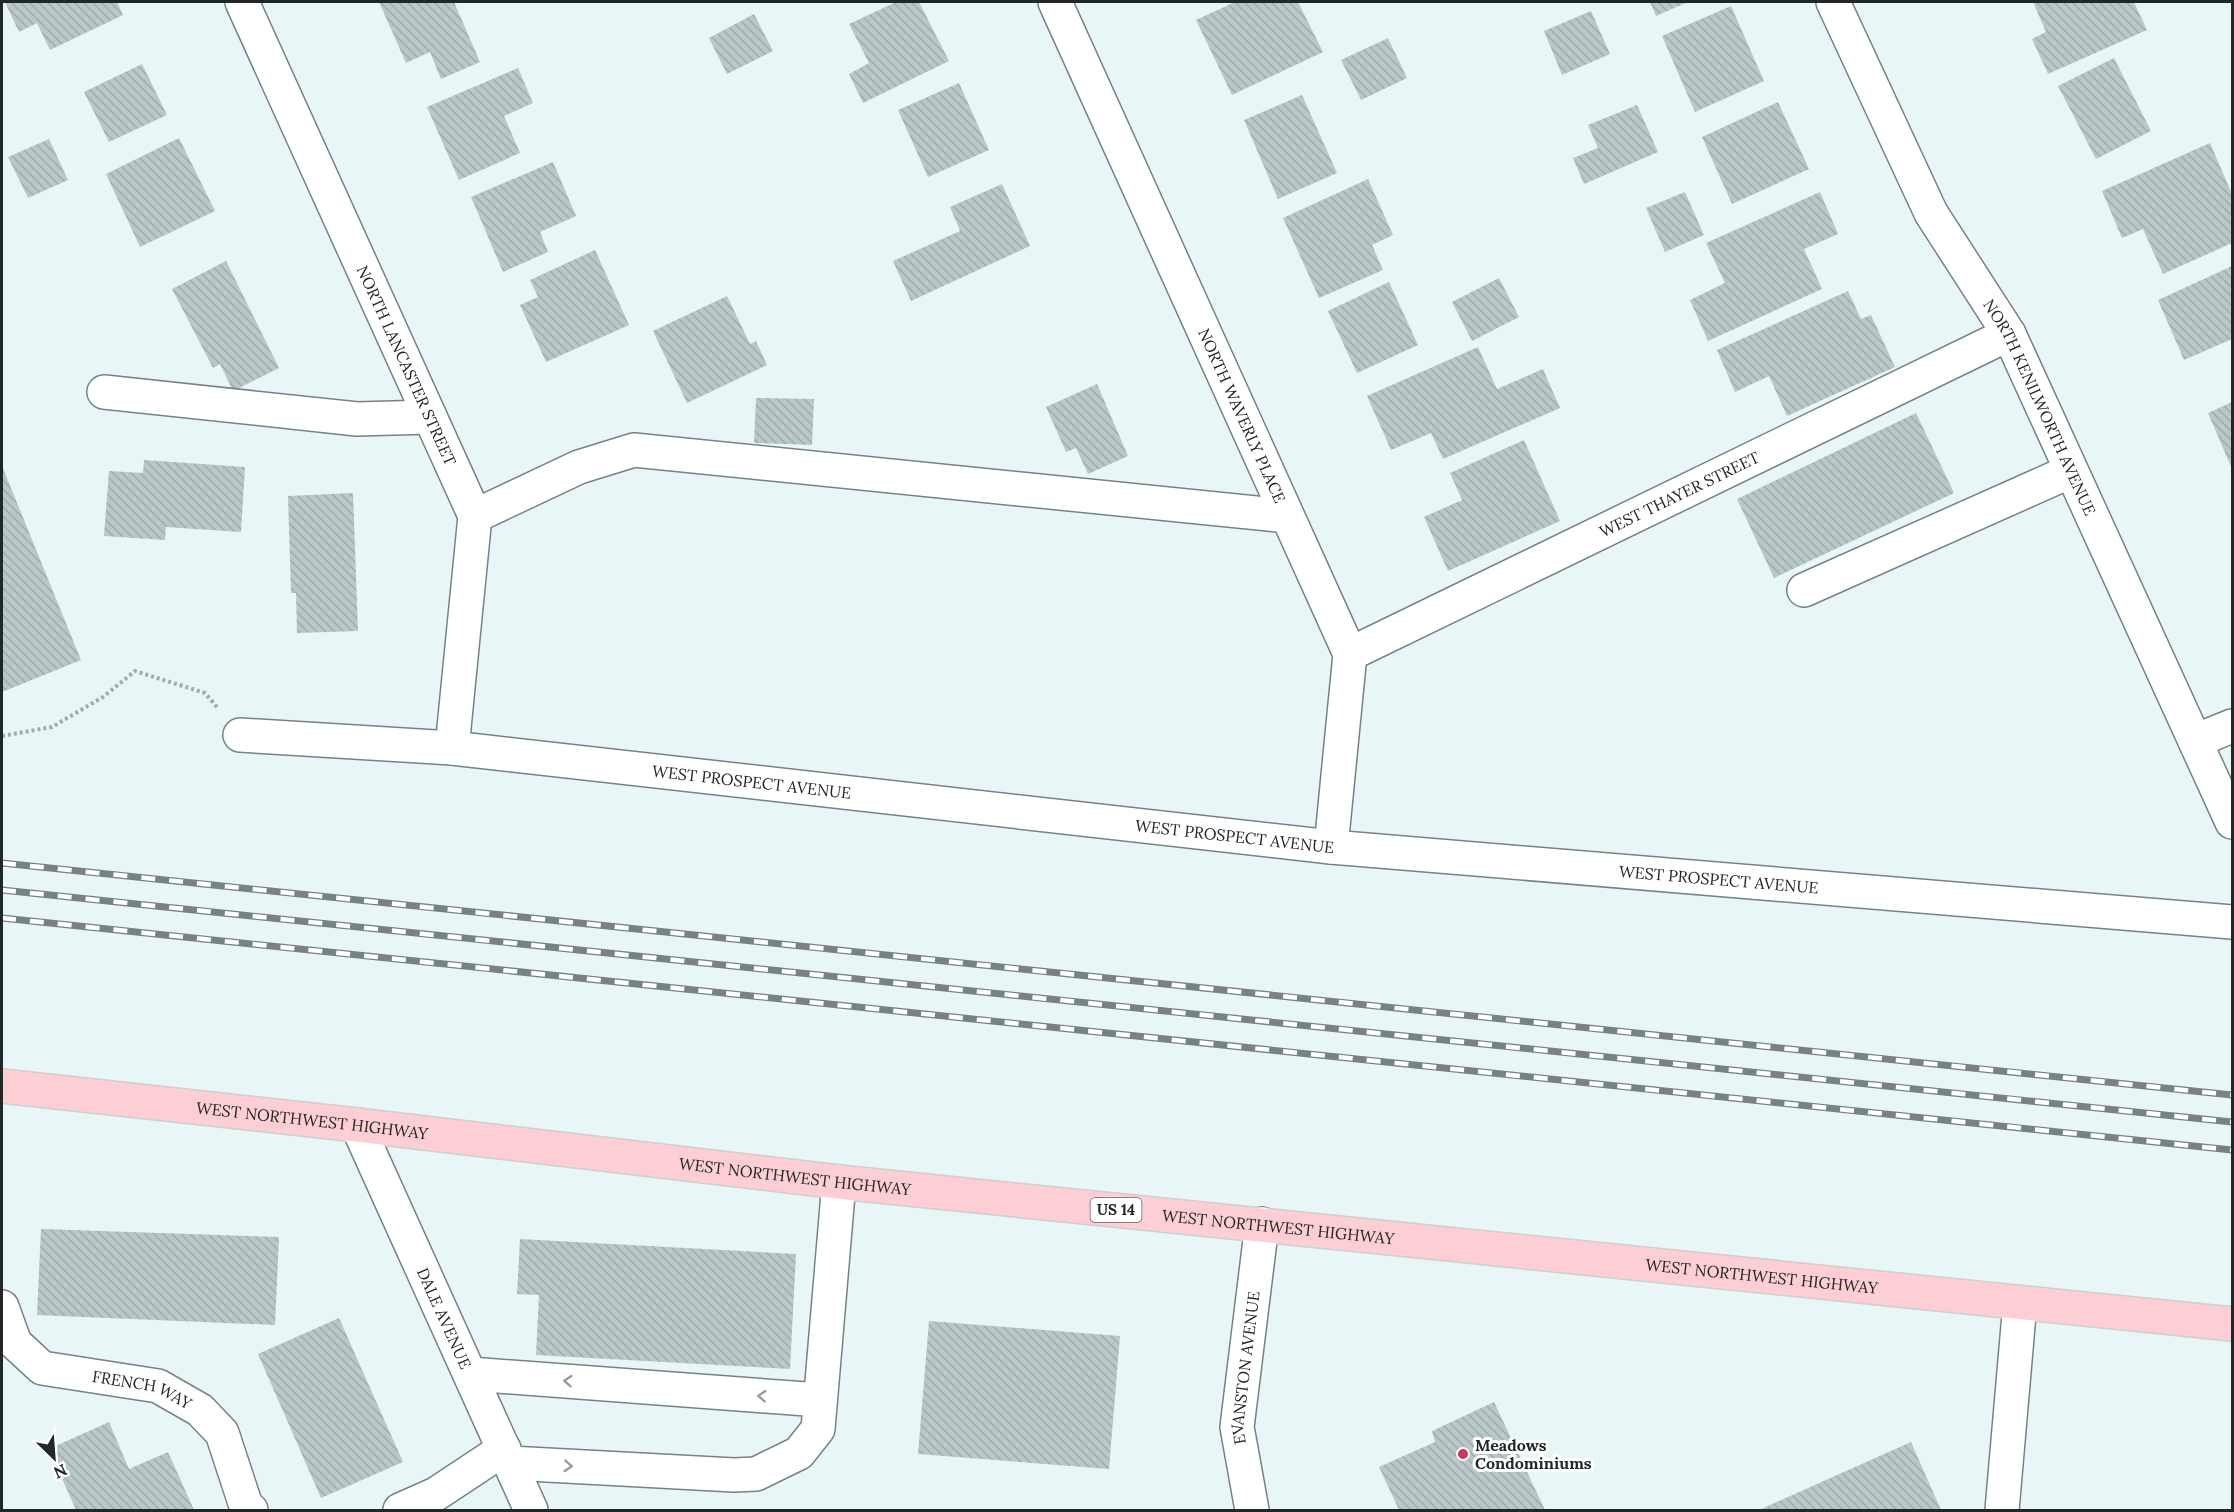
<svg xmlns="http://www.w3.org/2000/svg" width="2234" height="1512" font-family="Lora,serif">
  <defs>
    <pattern id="building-back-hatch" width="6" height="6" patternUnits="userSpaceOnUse" patternTransform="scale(1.5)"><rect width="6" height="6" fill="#bac7c8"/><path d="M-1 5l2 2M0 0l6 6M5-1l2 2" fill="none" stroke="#a0abac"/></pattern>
  </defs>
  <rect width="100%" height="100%" fill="#e9f6f7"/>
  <g fill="url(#building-back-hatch)">
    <polygon points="5,2 117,2 123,15 50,50 37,23 19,32"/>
    <polygon points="379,2 454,2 480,62 441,79 430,52 406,63"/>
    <polygon points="896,2 919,2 949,61 863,103 849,74 869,63 849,24"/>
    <polygon points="1235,2 1298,2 1323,52 1232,95 1196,20"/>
    <polygon points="1650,2 1688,2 1656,16"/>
    <polygon points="2033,2 2134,2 2147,30 2048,74 2032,39 2046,32"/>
    <polygon points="1731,6 1764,81 1695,112 1662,36"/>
    <polygon points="1591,11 1610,54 1562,75 1544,31"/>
    <polygon points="754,14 773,51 727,74 709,38"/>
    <polygon points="1388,38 1407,78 1361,100 1341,60"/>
    <polygon points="2114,58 2151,131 2096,159 2058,86"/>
    <polygon points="142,64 167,115 109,142 84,92"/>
    <polygon points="518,68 533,103 504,116 520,153 459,180 427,107"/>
    <polygon points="959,83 989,150 928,177 898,110"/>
    <polygon points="1302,95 1337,173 1278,199 1244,120"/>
    <polygon points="1778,102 1809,169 1732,204 1702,137"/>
    <polygon points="1637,105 1658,152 1584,184 1573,158 1598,148 1588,125"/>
    <polygon points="179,138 215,211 140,247 106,174"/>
    <polygon points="49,139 68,180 28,198 8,157"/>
    <polygon points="2210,143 2232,194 2232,243 2163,274 2143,229 2122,238 2102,191"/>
    <polygon points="553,162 576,216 540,232 548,252 503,272 471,197"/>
    <polygon points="1368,179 1393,235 1372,245 1383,270 1319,298 1283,218"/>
    <polygon points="1002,184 1030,246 911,301 893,261 960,231 950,207"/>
    <polygon points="1685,192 1704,235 1665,252 1646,208"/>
    <polygon points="1820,192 1838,234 1804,249 1822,289 1708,341 1690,300 1725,283 1706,243"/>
    <polygon points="595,250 629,325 546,362 520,305 538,297 530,280"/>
    <polygon points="226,261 279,368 233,391 220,364 213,368 172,289"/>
    <polygon points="2232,266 2232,339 2184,360 2158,300"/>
    <polygon points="1499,278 1519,317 1472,341 1452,302"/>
    <polygon points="1389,282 1418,345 1357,373 1328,311"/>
    <polygon points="1848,291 1861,319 1871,315 1895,367 1787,416 1769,376 1735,392 1717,350"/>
    <polygon points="727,296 750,344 756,341 767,365 687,403 653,331"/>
    <polygon points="1478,347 1497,389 1543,369 1560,408 1443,459 1431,433 1391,450 1367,396"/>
    <polygon points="1097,384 1128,456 1088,474 1076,448 1066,452 1046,407"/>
    <polygon points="756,398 814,399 812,445 754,443"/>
    <polygon points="2232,402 2232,469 2208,413"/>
    <polygon points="1916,413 1954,493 1774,578 1737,499"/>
    <polygon points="1524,440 1560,521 1448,571 1424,517 1462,500 1450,473"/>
    <polygon points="144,460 245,467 241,532 166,527 165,540 104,536 109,471 143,473"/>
    <polygon points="2,466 81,660 2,692"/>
    <polygon points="353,493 358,631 297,633 296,593 291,593 288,496"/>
    <polygon points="41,1229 279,1237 275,1325 37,1315"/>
    <polygon points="520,1239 796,1254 790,1369 536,1355 539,1295 517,1294"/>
    <polygon points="339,1318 403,1462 321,1498 258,1354"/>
    <polygon points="929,1321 1120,1336 1109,1469 918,1454"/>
    <polygon points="1494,1402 1545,1510 1399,1510 1379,1467 1435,1442 1432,1431"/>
    <polygon points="109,1422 129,1469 168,1452 194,1510 76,1510 49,1449"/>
    <polygon points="1911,1442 1941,1510 1759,1510"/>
  </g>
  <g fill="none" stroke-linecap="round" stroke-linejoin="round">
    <defs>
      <g id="minor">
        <path id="s1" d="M 242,2 L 475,516 L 452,748"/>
        <path id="s2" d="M 1055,2 L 1350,654 L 1331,847"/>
        <path id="s3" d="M 1833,2 L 1931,213 L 2009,334 L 2232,822"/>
        <polyline points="104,392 357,419 430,417"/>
        <polyline points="475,516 579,467 634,450 1287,516"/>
        <polyline points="1804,590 2071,471"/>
        <path id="s4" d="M 1350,654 L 2009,334"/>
        <path id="s5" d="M 240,735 L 452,748 L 1331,847 L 2232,922"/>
        <polyline points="2195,741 2232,726"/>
        <path id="s6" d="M 357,1125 L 531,1510"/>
        <path id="s7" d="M 2,1307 L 15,1343 L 42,1368 L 158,1386 L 200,1410 L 222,1433 L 246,1506 L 251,1510"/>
        <polyline points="470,1374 820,1400"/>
        <polyline points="510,1463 734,1475 756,1474 799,1453 818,1429 839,1182"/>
        <polyline points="400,1510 436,1494 504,1449"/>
        <path id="s8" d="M 1252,1510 L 1237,1427 L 1262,1224"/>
        <polyline points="2002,1510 2020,1303"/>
      </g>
      <g id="major">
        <path id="s9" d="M 2,1086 L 357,1125 L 839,1182 L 2232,1324"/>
      </g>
    </defs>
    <use href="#minor" stroke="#768283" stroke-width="36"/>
    <use href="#major" stroke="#cecfcf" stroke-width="36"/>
    <polyline stroke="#a0abab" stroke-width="4" stroke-dasharray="3 3" stroke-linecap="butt" points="2,736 52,727 103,697 135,671 205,693 217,707"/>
    <use href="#minor" stroke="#fff" stroke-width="33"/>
    <use href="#major" stroke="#fdced4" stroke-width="33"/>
    <defs>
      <g id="rail">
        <polyline points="2,863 2232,1095"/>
        <polyline points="2,890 2232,1122"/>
        <polyline points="2,918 2232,1150"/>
      </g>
    </defs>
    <use href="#rail" stroke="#798282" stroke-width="7"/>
    <use href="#rail" stroke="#fff" stroke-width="4.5" stroke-dasharray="14" stroke-linecap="butt"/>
  </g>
  <defs><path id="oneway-chevron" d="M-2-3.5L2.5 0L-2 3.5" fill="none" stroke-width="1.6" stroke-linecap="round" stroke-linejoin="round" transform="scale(1.5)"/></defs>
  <g stroke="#9b9d9d">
    <use href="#oneway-chevron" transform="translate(568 1381) rotate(-176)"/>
    <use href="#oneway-chevron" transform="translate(762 1396) rotate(-176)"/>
    <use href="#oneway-chevron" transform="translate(568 1466) rotate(3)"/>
  </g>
  <circle fill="#c8385b" stroke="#fff" stroke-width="2" cx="1463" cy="1454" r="6"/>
  <g text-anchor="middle" stroke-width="6" stroke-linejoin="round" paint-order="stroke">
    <rect fill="#fff" stroke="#646767" stroke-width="1.5" x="1090.5" y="1198" width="51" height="24" rx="4.5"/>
    <g font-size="15" font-weight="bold" fill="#212626">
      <text x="1116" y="1215">US 14</text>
    </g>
    <g font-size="16" fill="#212626" stroke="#fff">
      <text dy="6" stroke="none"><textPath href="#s1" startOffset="399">NORTH LANCASTER STREET</textPath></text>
      <text dy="6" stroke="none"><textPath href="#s3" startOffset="456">NORTH KENILWORTH AVENUE</textPath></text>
      <text dy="6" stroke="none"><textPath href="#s2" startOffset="454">NORTH WAVERLY PLACE</textPath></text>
      <text dy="6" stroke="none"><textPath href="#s4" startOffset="366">WEST THAYER STREET</textPath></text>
      <text dy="6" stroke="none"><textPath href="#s5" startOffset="514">WEST PROSPECT AVENUE</textPath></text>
      <text dy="6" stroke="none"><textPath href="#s5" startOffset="1000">WEST PROSPECT AVENUE</textPath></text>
      <text dy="6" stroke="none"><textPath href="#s5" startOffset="1486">WEST PROSPECT AVENUE</textPath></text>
      <text dy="6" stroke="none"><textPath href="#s9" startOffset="312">WEST NORTHWEST HIGHWAY</textPath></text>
      <text dy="6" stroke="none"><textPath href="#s9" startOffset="798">WEST NORTHWEST HIGHWAY</textPath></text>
      <text dy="6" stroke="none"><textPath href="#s9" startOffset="1284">WEST NORTHWEST HIGHWAY</textPath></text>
      <text dy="6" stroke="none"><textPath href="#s9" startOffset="1770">WEST NORTHWEST HIGHWAY</textPath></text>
      <text dy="6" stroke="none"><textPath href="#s6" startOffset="212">DALE AVENUE</textPath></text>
      <text dy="6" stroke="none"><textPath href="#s8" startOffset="144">EVANSTON AVENUE</textPath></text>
      <text dy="6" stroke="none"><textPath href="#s7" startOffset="178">FRENCH WAY</textPath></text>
    </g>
    <g font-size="16" font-weight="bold" fill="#212626" stroke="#fff" text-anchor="start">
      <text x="1475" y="1451">Meadows<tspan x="1475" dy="18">Condominiums</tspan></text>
    </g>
  </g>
  <rect width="2234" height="1512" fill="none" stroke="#212626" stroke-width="6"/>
  <g transform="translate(54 1458) rotate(155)" stroke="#ffffff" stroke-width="4.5" paint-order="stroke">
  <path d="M0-4.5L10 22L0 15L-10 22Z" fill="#212626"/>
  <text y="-9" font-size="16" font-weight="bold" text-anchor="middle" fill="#212626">N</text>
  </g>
</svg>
